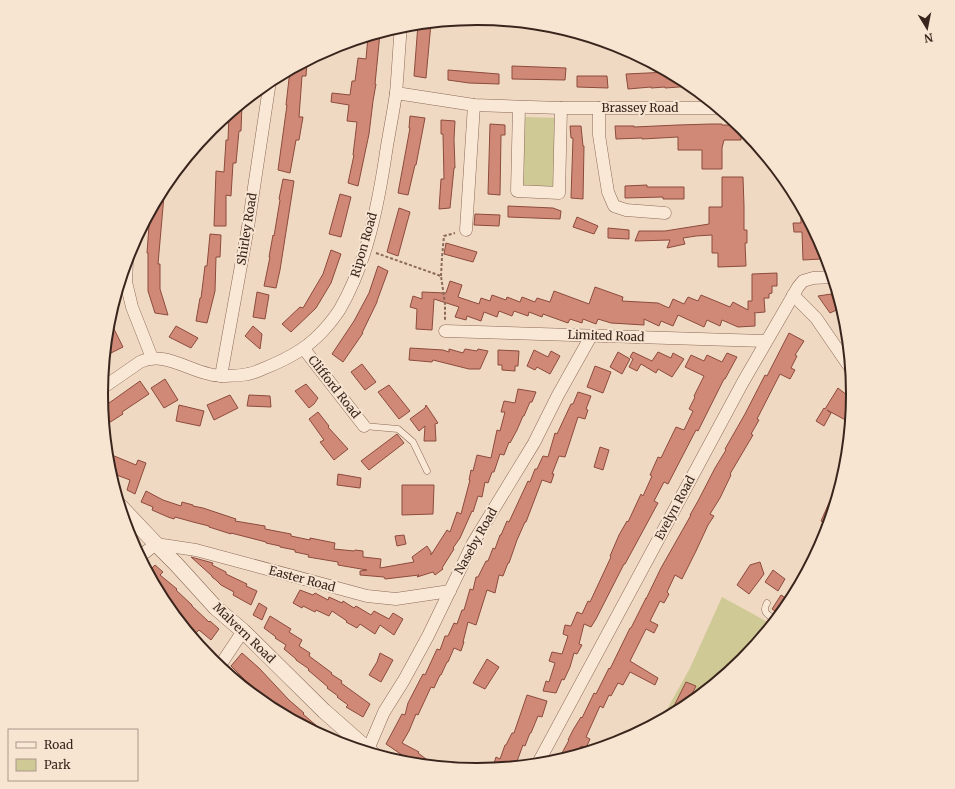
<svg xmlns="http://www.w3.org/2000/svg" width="955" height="789" font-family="Merriweather,serif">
  <rect width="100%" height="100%" fill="#f0d9c2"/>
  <g fill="#cfc996">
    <polygon points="524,117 559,118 553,187 522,186"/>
    <polygon points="722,597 773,625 744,661 686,708 660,722 690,668"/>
  </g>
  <g fill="#d08976" stroke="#8c4b3d">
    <polygon points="431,23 426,78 414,76 418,24"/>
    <polygon points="380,33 375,84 376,84 373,101 369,134 358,186 348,183 354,155 353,155 357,122 347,121 349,105 331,102 332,93 350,95 352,81 355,81 358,58 366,59 368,36"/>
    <polygon points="307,61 306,76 302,76 299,117 303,117 299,140 296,140 290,173 278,170 287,105 286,105 290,70"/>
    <polygon points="512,66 566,68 565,80 512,79"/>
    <polygon points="448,70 499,74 499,84 469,83 448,80"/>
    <polygon points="669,72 687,82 693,86 665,88 665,87 651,88 651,87 628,89 626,74"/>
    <polygon points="577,76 607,76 608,88 577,87"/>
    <polygon points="242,103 241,131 239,131 236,163 233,163 231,196 226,195 226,226 214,226 216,171 224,172 226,140 228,140 229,114"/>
    <polygon points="410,116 425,118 416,165 415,165 408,195 398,193 410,128 409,128"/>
    <polygon points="441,120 455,121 454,139 455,168 454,168 450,208 439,209 441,179 444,179 443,134 441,134"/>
    <polygon points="490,124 505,125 505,135 501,135 500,195 488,194"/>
    <polygon points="711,124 722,124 722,125 740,125 749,135 741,135 741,140 724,140 722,148 722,169 702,169 702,150 678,150 678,137 642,139 642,138 616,139 615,126 634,126 634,127 678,125"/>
    <polygon points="570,126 581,126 583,146 584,146 583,199 571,198 573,138 571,138"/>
    <polygon points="722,177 743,177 744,206 744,230 747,230 747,243 745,243 746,266 718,267 718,253 712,253 712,235 696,236 683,238 685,244 667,248 670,240 635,241 639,231 665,231 709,224 709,207 722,207"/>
    <polygon points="283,179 294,181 280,270 276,288 264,286 270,257 269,257 273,235 274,236 280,200 279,199"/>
    <polygon points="165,184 158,264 160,264 160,289 168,315 155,313 148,291 148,253 147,253 150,212"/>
    <polygon points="647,185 647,187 684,187 684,199 663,199 663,197 625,198 625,186"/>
    <polygon points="340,194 351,197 341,237 329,234"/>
    <polygon points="801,204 821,241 821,259 803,260 802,232 794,232 793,223 801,223"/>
    <polygon points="508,206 553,208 561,211 560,219 508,217"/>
    <polygon points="399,208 410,212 398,256 387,252"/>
    <polygon points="475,214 500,215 499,226 474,225"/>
    <polygon points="577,217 598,226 594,234 573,227"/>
    <polygon points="608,228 629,230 629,239 608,238"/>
    <polygon points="210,234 221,235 220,257 216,257 215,291 207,323 196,321 200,298 201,298 205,266 207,266"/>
    <polygon points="446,243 477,252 473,262 444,254"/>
    <polygon points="331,250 341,254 331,283 316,308 291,332 282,324 300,307 303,308 323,274"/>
    <polygon points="378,266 388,271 377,301 377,302 362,333 363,333 343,362 332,354 354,321 369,293"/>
    <polygon points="777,273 777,286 772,286 772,293 769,294 769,298 764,298 765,312 754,313 755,314 755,326 738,327 722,320 720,326 707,320 704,327 678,315 673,326 661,321 659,326 644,319 644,325 611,323 598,319 596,324 583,319 582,323 570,319 568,323 543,314 542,317 529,312 528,316 514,311 512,316 499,311 497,317 484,312 481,321 467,316 466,320 455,317 459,307 434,299 432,330 416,329 417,309 410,307 413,296 422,299 422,292 446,293 450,281 462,285 458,297 479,304 481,298 490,301 492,295 506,300 507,297 520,302 522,297 535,302 537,298 550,302 554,291 589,304 595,287 623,297 622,301 658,303 669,308 673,299 684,304 688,297 698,301 701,295 730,307 733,302 748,310 748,301 752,301 752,274"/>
    <polygon points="257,292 269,295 265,319 253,317"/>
    <polygon points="831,294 834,300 840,298 843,307 830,313 818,296"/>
    <polygon points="109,319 123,347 111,353 106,342"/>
    <polygon points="176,326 198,338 191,348 169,337"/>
    <polygon points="253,326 262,334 260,349 245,336"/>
    <polygon points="789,333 804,341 795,355 797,356 791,368 795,370 790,379 780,374 757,419 759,420 751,434 753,435 730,474 731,475 720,498 710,514 714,516 708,525 696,551 682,579 675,575 667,592 669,594 664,603 660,601 650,621 658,625 654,633 646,629 630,661 658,678 655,685 630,672 623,685 618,683 611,696 609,695 603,708 600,706 586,737 590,739 586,748 581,746 577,756 557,762 569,740 568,740 573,730 581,717 582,718 594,693 596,694 609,668 610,669 630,628 631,628 646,598 646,599 661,568 691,515 690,515 698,501 715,468 726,450 725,449 745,414 765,375 767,376"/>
    <polygon points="410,348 443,350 449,352 449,349 463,353 465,349 477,351 478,349 488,351 480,369 469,369 433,360 432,362 409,360"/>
    <polygon points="498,350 519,351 518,366 515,366 515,371 502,370 502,365 498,365"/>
    <polygon points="534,350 548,357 551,351 560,356 550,374 537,367 535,370 527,366"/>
    <polygon points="618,352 630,359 622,374 610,367"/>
    <polygon points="633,352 652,361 658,352 671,358 673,353 684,359 672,377 658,369 656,373 641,364 637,371 629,367 633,359 630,357"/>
    <polygon points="727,353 737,357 725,379 724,379 698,431 696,430 668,484 664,482 654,501 658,503 625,564 624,564 596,619 591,627 584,624 579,644 582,645 577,654 574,653 570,667 564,680 562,679 556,693 543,691 546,681 549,682 555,663 549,661 552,652 562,654 568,636 563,634 565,625 571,626 577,612 582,614 588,601 590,602 611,557 610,556 619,535 627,521 628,522 641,494 643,496 652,476 650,475 658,457 661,458 676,427 684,430 693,411 689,409 695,397 694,396 704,376 685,367 691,355 704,361 707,355 722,362"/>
    <polygon points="362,364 376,382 365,390 351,372"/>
    <polygon points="595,366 611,372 603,393 587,387"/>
    <polygon points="165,379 178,400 164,408 151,388"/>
    <polygon points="140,381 149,394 122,412 123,414 104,426 102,408"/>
    <polygon points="306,384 318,398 314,404 309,408 295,391"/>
    <polygon points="389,385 410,411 399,419 378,392"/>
    <polygon points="838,388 853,400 851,423 827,410 831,413 824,426 816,421 824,408 825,409"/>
    <polygon points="518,389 536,392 532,402 530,402 524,416 523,416 517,430 510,443 509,442 504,455 500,454 494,472 492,472 488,483 485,482 482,497 478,496 473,512 472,511 460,538 453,548 454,549 442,568 443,569 435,575 433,572 417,577 419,575 385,579 384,577 360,575 360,571 367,570 338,565 338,562 308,557 309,555 295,552 295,550 280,547 280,546 266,543 266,542 231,533 231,534 209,527 209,526 193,522 175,517 174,519 168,517 152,510 153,507 141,502 146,491 163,500 181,506 182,502 193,505 193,506 203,508 236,519 235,521 265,526 265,529 291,534 291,536 310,540 310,538 335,543 334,549 354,551 355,550 363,551 363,557 381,559 380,568 414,562 412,557 427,546 431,552 431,555 447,530 450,532 457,512 461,514 470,480 469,480 471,470 473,471 477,455 491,458 497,430 500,431 505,412 501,412 504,401 515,403"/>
    <polygon points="578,392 591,396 586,409 588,410 585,419 578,417 565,457 559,456 552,474 554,474 551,483 542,480 526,522 525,522 517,540 509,563 508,563 503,576 499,575 495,593 487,590 476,625 468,622 463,642 464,642 461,651 454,648 448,662 447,662 441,675 440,675 434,688 431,687 418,715 416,714 409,731 402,743 419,752 418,753 437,767 413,765 405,759 405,757 386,744 402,714 405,715 408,703 423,674 425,675 437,649 440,650 445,636 448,636 454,623 457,624 462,610 464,610 470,589 473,590 476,577 478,577 486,561 488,561 493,548 495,549 500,535 501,535 507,521 509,522 528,481 530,482 535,469 537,469 543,456 548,457 555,433 557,434 571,404 573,404"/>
    <polygon points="230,395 238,408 214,420 207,405"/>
    <polygon points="249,395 270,396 271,407 247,406"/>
    <polygon points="179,405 204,411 200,426 176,421"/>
    <polygon points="426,405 438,423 435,424 436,441 424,441 425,426 419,431 410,419 425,408"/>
    <polygon points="318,412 329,426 328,427 348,449 334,460 320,442 324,440 309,419"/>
    <polygon points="397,434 404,443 369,470 361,461"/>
    <polygon points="600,447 609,450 603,470 594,467"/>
    <polygon points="107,453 136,465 138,460 146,463 135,494 127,490 130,480 114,474 115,469 108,465"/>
    <polygon points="338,474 361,478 360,488 337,485"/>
    <polygon points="402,485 434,485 433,514 402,515"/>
    <polygon points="832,496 838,498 829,527 821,521"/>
    <polygon points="404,535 406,544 397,546 395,536"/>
    <polygon points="191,557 213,563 212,565 226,572 226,574 247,584 246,586 257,591 251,605 233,595 234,592 221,585 216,580 212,577 212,576"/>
    <polygon points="144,562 152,568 155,565 163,572 160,575 177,589 176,590 192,605 192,606 209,622 210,621 219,629 211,640 199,630 193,636 186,630 164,603 143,563"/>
    <polygon points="760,562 764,574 749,594 737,585 750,565"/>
    <polygon points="773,570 785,579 778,591 765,582"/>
    <polygon points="300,590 313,595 315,593 328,600 329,597 342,603 343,601 354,608 356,606 371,615 374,611 389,619 393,613 403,619 394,635 380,625 375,634 360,624 357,628 346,622 347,621 332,611 329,616 316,610 315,612 303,606 302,608 293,603"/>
    <polygon points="781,595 792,602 781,615 772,609"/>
    <polygon points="259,603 267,608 262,620 253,615"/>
    <polygon points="270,616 291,629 289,632 302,640 299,646 310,653 309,656 332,673 331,674 342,681 341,683 370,704 363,717 346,707 348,705 337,697 338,696 327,688 328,687 308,670 309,669 296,660 296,659 284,649 286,645 275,638 276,637 264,628"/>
    <polygon points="242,653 259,668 289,700 304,713 303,714 326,734 324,737 274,711 265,701 265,702 253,688 231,666"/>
    <polygon points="380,653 393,660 381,682 369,675 377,662"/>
    <polygon points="487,659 499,667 485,689 473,683"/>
    <polygon points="686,682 696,686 685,708 679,712 673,708"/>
    <polygon points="527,695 547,701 542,717 538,716 531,733 530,733 525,746 523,745 516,764 524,766 492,770 496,757 500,759 505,745 506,745 512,733 514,733"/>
  </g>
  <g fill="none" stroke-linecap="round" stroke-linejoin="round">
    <defs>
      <g id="service">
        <polyline points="364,426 398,429 413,442 427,471"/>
        <path d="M 767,603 C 761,613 769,615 777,621"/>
        <polyline points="702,695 703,693"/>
      </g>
      <g id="minor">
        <polyline points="396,93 474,105 561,108 719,108"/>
        <polyline points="519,107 517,191 559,193 561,108"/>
        <polyline points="599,108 599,135 603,161 608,192 614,206 626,210 665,213"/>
        <polyline points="466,230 474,105"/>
        <polyline points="127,261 126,282 132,307 152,358"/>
        <polyline points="793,295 816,318 851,369"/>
        <polyline points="445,331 766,341"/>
        <polyline points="304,349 364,426"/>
        <polyline points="221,376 248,227 270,81"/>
        <path d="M 101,389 L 140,362 C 163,351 186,369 209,374 C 219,377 238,376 248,374 C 254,373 260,370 265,368 C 292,357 311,346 329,324 C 333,319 337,314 340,309 C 366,264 377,210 385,159 C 388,137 393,115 396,93 C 398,71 399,48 401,26"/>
        <polyline points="139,557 156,544 196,550 367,596 396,599 450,591"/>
        <polyline points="219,667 243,631"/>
        <polyline points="367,752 384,712 404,680 428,636 473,543 534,443 558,395 591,336"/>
        <polyline points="537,765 743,382 798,287 803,281 813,278 833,277"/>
      </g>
      <polyline id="tertiary" points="120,506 156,544 176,564 216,608 243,631 324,711 374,755"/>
    </defs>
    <use href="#service" stroke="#8b6958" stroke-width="7"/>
    <use href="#minor" stroke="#8b6958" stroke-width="13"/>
    <use href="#tertiary" stroke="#8b6958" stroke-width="16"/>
    <g stroke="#8b6958" stroke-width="2" stroke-dasharray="3 2" stroke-linecap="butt">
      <polyline points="376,253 441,276 445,304 445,320"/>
      <polyline points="441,276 442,257 444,236 455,233"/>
    </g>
    <use href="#service" stroke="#fae8d6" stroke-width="6"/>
    <use href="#minor" stroke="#fae8d6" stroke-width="12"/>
    <use href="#tertiary" stroke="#fae8d6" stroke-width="15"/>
  </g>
  <g text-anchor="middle" stroke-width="4" stroke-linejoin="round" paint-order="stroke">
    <g font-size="12" fill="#3a251d" stroke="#f7e5d2">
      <text x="640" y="112">Brassey Road</text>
      <text transform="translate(247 229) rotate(-81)" y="4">Shirley Road</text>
      <text transform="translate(364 245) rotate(-74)" y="4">Ripon Road</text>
      <text transform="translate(606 336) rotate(2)" y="4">Limited Road</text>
      <text transform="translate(334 387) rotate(52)" y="4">Clifford Road</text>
      <text transform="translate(675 508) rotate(-62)" y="4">Evelyn Road</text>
      <text transform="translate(476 541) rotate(-61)" y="4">Naseby Road</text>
      <text transform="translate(302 579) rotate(15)" y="4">Easter Road</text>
      <text transform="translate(244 633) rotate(44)" y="4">Malvern Road</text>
    </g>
  </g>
  <path d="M0 0H955V789H0ZM108 394a369 369 0 1 1 738 0a369 369 0 1 1-738 0Z" fill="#f7e5d2" fill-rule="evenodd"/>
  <path fill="none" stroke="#3a251d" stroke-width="2" d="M108 394a369 369 0 1 1 738 0a369 369 0 1 1-738 0Z"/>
  <rect x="8" y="729" width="130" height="52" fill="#f7e5d2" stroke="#ab988a"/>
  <rect x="16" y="742" width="20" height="6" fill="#fae8d6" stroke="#ab988a"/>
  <text x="44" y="749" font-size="12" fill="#3a251d">Road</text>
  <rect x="16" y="759" width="20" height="12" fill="#cfc996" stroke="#ab988a"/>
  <text x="44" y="769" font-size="12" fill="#3a251d">Park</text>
  <g transform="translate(927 28) rotate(170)" stroke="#f7e5d2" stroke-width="3" paint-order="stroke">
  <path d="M0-3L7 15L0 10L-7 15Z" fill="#3a251d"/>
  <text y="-6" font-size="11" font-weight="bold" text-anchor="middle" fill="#3a251d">N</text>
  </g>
</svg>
